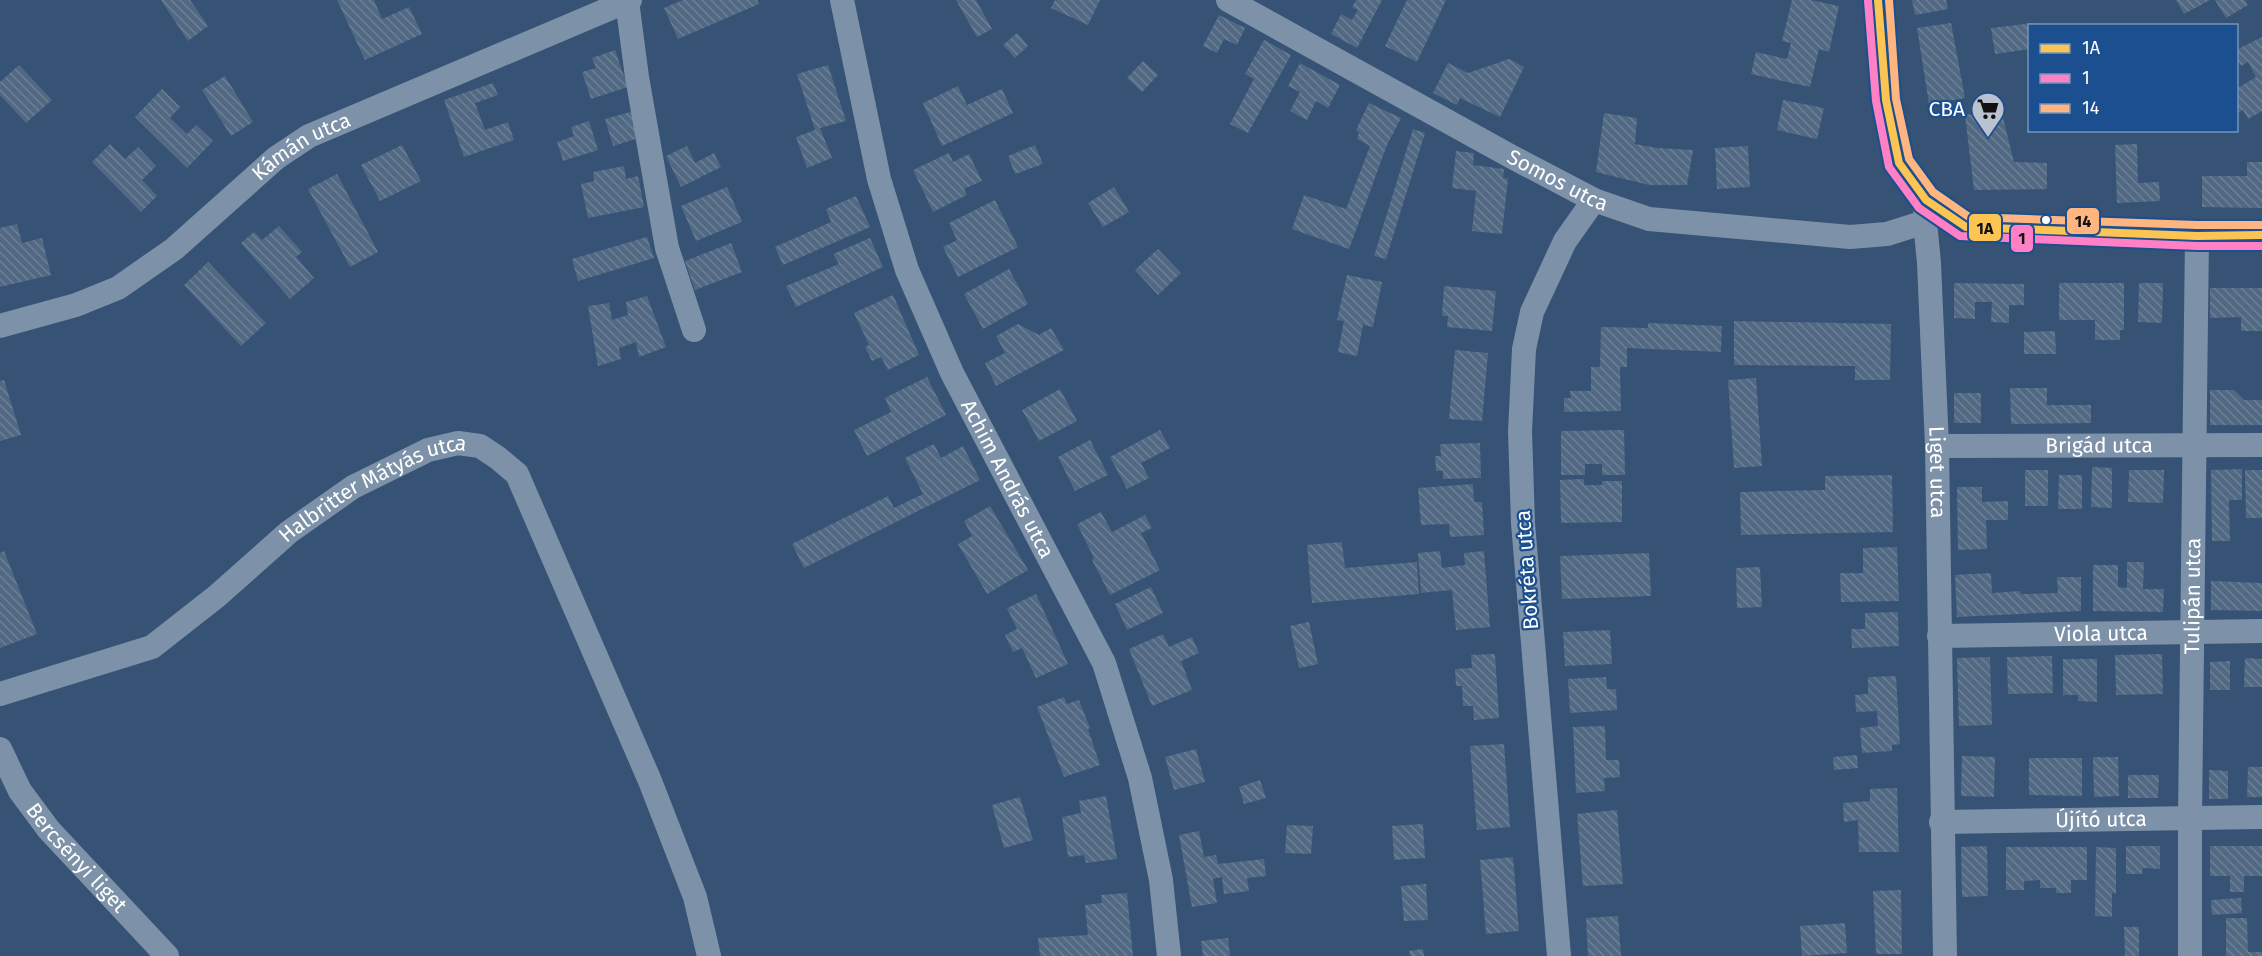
<svg xmlns="http://www.w3.org/2000/svg" width="2262" height="956" font-family="'Fira Sans',sans-serif">
  <defs>
    <pattern id="building-back-hatch" width="6" height="6" patternUnits="userSpaceOnUse" patternTransform="scale(1.5)"><rect width="6" height="6" fill="#526984"/><path d="M-1 5l2 2M0 0l6 6M5-1l2 2" fill="none" stroke="#6c8096"/></pattern>
  </defs>
  <rect width="100%" height="100%" fill="#365274"/>
  <g fill="url(#building-back-hatch)">
    <polygon points="161,0 190,0 208,26 188,41"/>
    <polygon points="337,0 374,0 382,19 409,7 422,34 365,60"/>
    <polygon points="683,0 757,0 759,4 678,39 664,8"/>
    <polygon points="956,0 976,0 992,29 977,37"/>
    <polygon points="1055,0 1100,0 1088,25 1051,8"/>
    <polygon points="1356,0 1382,0 1357,48 1331,34 1341,14 1352,20 1358,10 1352,7"/>
    <polygon points="1407,0 1446,0 1417,62 1385,46"/>
    <polygon points="1792,0 1810,0 1839,6 1829,52 1819,49 1810,87 1751,74 1756,52 1787,59 1791,43 1782,41"/>
    <polygon points="1912,0 1946,0 1948,9 1915,15"/>
    <polygon points="2176,0 2210,0 2184,14"/>
    <polygon points="2215,0 2245,0 2248,5 2226,18"/>
    <polygon points="1219,15 1245,28 1237,45 1224,39 1217,53 1203,46"/>
    <polygon points="1951,23 1965,98 1929,104 1917,28"/>
    <polygon points="2035,23 2036,26 2030,26 2030,49 1995,54 1991,28"/>
    <polygon points="1017,33 1028,46 1015,58 1003,45"/>
    <polygon points="2262,37 2262,111 2248,119 2243,110 2236,114 2236,89 2256,77 2248,62 2241,66 2236,57 2236,50"/>
    <polygon points="1264,40 1291,55 1248,133 1230,124 1254,79 1245,74"/>
    <polygon points="615,50 628,87 591,99 582,72 596,68 592,58"/>
    <polygon points="1509,59 1524,67 1500,117 1460,98 1457,105 1433,93 1448,63 1468,73"/>
    <polygon points="1143,61 1158,75 1142,92 1127,78"/>
    <polygon points="1300,63 1340,85 1328,108 1316,101 1307,120 1290,111 1300,92 1288,86"/>
    <polygon points="19,65 52,100 26,123 0,95 0,82"/>
    <polygon points="828,65 846,121 820,128 832,158 807,168 796,137 815,130 797,74"/>
    <polygon points="225,76 253,122 231,136 202,90"/>
    <polygon points="493,83 498,95 475,103 485,130 508,122 514,140 464,157 444,100"/>
    <polygon points="958,86 967,105 1002,89 1013,113 942,146 923,103"/>
    <polygon points="162,89 180,107 170,118 187,134 196,125 213,141 187,168 135,117"/>
    <polygon points="1783,100 1824,108 1817,139 1777,130"/>
    <polygon points="1369,103 1401,118 1387,145 1349,249 1292,229 1304,195 1346,209 1370,146 1357,139 1359,132 1356,130"/>
    <polygon points="2001,110 2014,162 2047,163 2047,189 1974,190 1965,115"/>
    <polygon points="634,111 642,137 613,146 605,119"/>
    <polygon points="1604,113 1637,118 1635,144 1657,148 1693,150 1687,185 1649,185 1596,172"/>
    <polygon points="589,121 598,150 563,161 557,142 574,136 571,127"/>
    <polygon points="1413,129 1425,133 1386,259 1374,256"/>
    <polygon points="110,144 125,159 138,147 156,166 142,180 157,196 141,212 92,162"/>
    <polygon points="2137,144 2138,183 2159,182 2160,201 2117,203 2115,145"/>
    <polygon points="402,145 421,181 380,201 361,165"/>
    <polygon points="1035,145 1043,164 1015,174 1008,156"/>
    <polygon points="687,146 695,163 714,153 721,167 681,187 666,156"/>
    <polygon points="1748,146 1750,187 1717,189 1715,148"/>
    <polygon points="1456,151 1474,153 1473,165 1504,169 1503,178 1508,179 1502,234 1472,231 1476,191 1452,188"/>
    <polygon points="949,153 953,162 969,154 982,181 964,189 967,195 933,212 913,170"/>
    <polygon points="2247,162 2262,162 2262,208 2202,207 2202,176 2247,176"/>
    <polygon points="624,166 626,179 638,176 644,207 588,218 581,184 594,181 593,172"/>
    <polygon points="337,174 378,252 350,267 308,189"/>
    <polygon points="727,187 742,222 696,241 681,206"/>
    <polygon points="1114,187 1129,212 1103,227 1088,203"/>
    <polygon points="856,196 870,227 783,265 775,247 831,222 826,209"/>
    <polygon points="995,200 1018,247 958,277 943,247 957,240 949,223"/>
    <polygon points="17,224 22,243 42,238 51,275 0,287 0,228"/>
    <polygon points="279,226 302,252 296,257 314,278 290,299 241,243 254,232 262,240"/>
    <polygon points="647,237 654,258 578,281 572,259"/>
    <polygon points="870,238 883,267 796,307 786,286 839,264 833,254"/>
    <polygon points="731,243 742,272 695,290 685,261"/>
    <polygon points="1158,249 1181,273 1158,295 1135,270"/>
    <polygon points="208,262 266,323 241,346 184,285"/>
    <polygon points="1009,269 1028,304 983,329 964,294"/>
    <polygon points="1347,275 1382,282 1373,327 1363,325 1357,356 1338,352 1344,321 1337,320"/>
    <polygon points="1954,283 2024,284 2024,305 2009,305 2009,323 1991,322 1992,302 1975,302 1975,319 1954,318"/>
    <polygon points="2059,283 2124,283 2124,330 2120,330 2120,340 2095,340 2095,320 2059,320"/>
    <polygon points="2139,283 2163,283 2162,323 2138,322"/>
    <polygon points="1444,286 1496,291 1492,331 1447,327 1448,316 1442,316"/>
    <polygon points="2210,288 2262,288 2262,331 2241,331 2241,317 2210,318"/>
    <polygon points="893,295 919,355 888,370 881,357 872,361 865,347 869,345 854,313"/>
    <polygon points="647,296 666,347 639,357 636,342 619,348 621,359 598,366 588,306 609,303 612,320 628,315 626,302"/>
    <polygon points="1734,321 1891,324 1890,380 1855,380 1855,366 1734,365"/>
    <polygon points="1648,323 1722,326 1721,352 1627,348 1627,367 1620,367 1621,411 1564,412 1564,398 1571,398 1570,391 1591,391 1591,367 1600,367 1601,327 1648,328"/>
    <polygon points="1018,324 1039,335 1051,328 1064,350 996,386 985,363 1005,353 996,336"/>
    <polygon points="2055,331 2056,354 2024,354 2024,332"/>
    <polygon points="1455,350 1488,353 1482,421 1449,419"/>
    <polygon points="927,377 946,415 867,456 854,430 891,412 885,398"/>
    <polygon points="1756,378 1762,466 1734,468 1728,380"/>
    <polygon points="4,380 21,435 0,441 0,381"/>
    <polygon points="2010,388 2047,388 2047,405 2091,405 2091,423 2011,424"/>
    <polygon points="1060,389 1077,421 1039,441 1022,410"/>
    <polygon points="2210,390 2234,390 2244,400 2262,400 2262,425 2210,425"/>
    <rect x="1954" y="393" width="27" height="30"/>
    <polygon points="1160,430 1170,448 1141,463 1149,478 1127,489 1110,457"/>
    <polygon points="1624,430 1625,475 1602,475 1602,464 1585,464 1585,475 1561,475 1561,431"/>
    <polygon points="1090,440 1108,475 1075,491 1058,457"/>
    <polygon points="1480,443 1481,478 1443,479 1443,471 1436,471 1435,456 1441,456 1440,444"/>
    <polygon points="934,444 941,458 963,446 980,480 804,568 792,544 888,496 894,508 923,494 905,458"/>
    <polygon points="2092,467 2112,468 2112,508 2091,507"/>
    <polygon points="2242,469 2242,500 2229,500 2230,541 2212,541 2211,470"/>
    <rect x="2025" y="470" width="23" height="36"/>
    <polygon points="2129,470 2164,470 2163,503 2128,502"/>
    <polygon points="2245,470 2262,470 2262,518 2246,518"/>
    <polygon points="1892,475 1893,532 1741,535 1740,492 1825,490 1825,476"/>
    <polygon points="2059,475 2082,475 2082,509 2058,509"/>
    <polygon points="1584,479 1584,485 1602,485 1602,481 1622,481 1622,522 1561,523 1560,480"/>
    <polygon points="1473,484 1474,502 1482,502 1484,535 1450,537 1449,524 1421,525 1418,488"/>
    <polygon points="1957,487 1982,487 1982,502 2008,501 2008,520 1986,520 1987,549 1958,550"/>
    <polygon points="990,506 1028,570 987,594 958,544 972,536 964,521"/>
    <polygon points="1101,512 1112,532 1145,515 1152,528 1141,533 1160,570 1110,595 1092,560 1094,558 1077,524"/>
    <polygon points="1342,542 1345,568 1417,562 1419,594 1312,603 1307,545"/>
    <polygon points="1897,547 1899,601 1841,602 1840,573 1863,573 1863,548"/>
    <polygon points="4,551 37,634 0,648 0,553"/>
    <polygon points="1440,551 1442,568 1465,565 1464,553 1484,551 1490,627 1456,630 1452,590 1421,593 1418,553"/>
    <polygon points="1649,553 1651,596 1562,599 1560,556"/>
    <polygon points="2127,562 2144,562 2143,589 2164,589 2163,612 2093,611 2093,565 2118,565 2118,587 2127,588"/>
    <polygon points="1760,567 1762,607 1737,608 1736,568"/>
    <polygon points="1991,573 1992,593 2020,591 2021,594 2058,593 2057,577 2081,577 2081,611 1957,617 1955,575"/>
    <polygon points="2211,581 2262,583 2262,611 2211,610"/>
    <polygon points="1151,587 1163,613 1127,630 1115,604"/>
    <polygon points="1036,594 1068,664 1036,678 1022,648 1013,652 1005,635 1017,629 1007,608"/>
    <polygon points="1898,612 1899,646 1852,648 1851,629 1865,629 1865,613"/>
    <polygon points="1309,622 1318,664 1299,668 1290,626"/>
    <polygon points="1610,630 1612,664 1565,666 1563,632"/>
    <polygon points="1163,634 1169,647 1192,637 1199,653 1181,661 1192,690 1152,706 1129,649"/>
    <polygon points="1495,654 1499,718 1474,720 1473,706 1463,706 1462,686 1456,686 1455,669 1472,668 1471,655"/>
    <polygon points="2162,654 2163,694 2116,695 2115,655"/>
    <polygon points="2052,656 2053,693 2008,694 2007,657"/>
    <polygon points="1990,657 1992,725 1959,726 1957,658"/>
    <polygon points="2245,658 2262,659 2262,687 2244,687"/>
    <polygon points="2063,659 2097,659 2097,702 2078,701 2078,695 2063,695"/>
    <polygon points="2230,661 2230,690 2210,690 2210,662"/>
    <polygon points="1896,676 1900,744 1892,745 1892,751 1862,753 1860,728 1878,726 1877,711 1856,712 1855,695 1868,694 1868,677"/>
    <polygon points="1606,677 1607,689 1616,689 1617,710 1570,713 1568,679"/>
    <polygon points="1064,697 1067,704 1079,700 1090,728 1088,729 1100,765 1064,777 1037,707"/>
    <polygon points="1605,726 1606,760 1619,760 1620,777 1604,778 1605,791 1576,793 1573,727"/>
    <polygon points="1504,744 1510,827 1477,830 1470,746"/>
    <polygon points="1196,749 1205,782 1174,790 1165,757"/>
    <polygon points="1857,755 1858,768 1834,770 1833,757"/>
    <polygon points="1962,756 1995,757 1994,797 1961,796"/>
    <polygon points="2093,757 2118,757 2119,796 2094,797"/>
    <polygon points="2029,758 2082,758 2082,796 2029,795"/>
    <polygon points="2248,767 2262,767 2262,797 2247,797"/>
    <polygon points="2209,770 2228,771 2228,799 2209,799"/>
    <polygon points="2128,775 2159,775 2158,798 2128,798"/>
    <polygon points="1260,780 1266,798 1244,804 1239,787"/>
    <polygon points="1897,788 1899,852 1859,852 1858,820 1844,822 1843,803 1870,801 1870,789"/>
    <polygon points="1106,796 1117,859 1086,863 1084,855 1068,857 1062,817 1081,813 1079,801"/>
    <polygon points="1020,797 1033,840 1004,848 992,805"/>
    <polygon points="1617,810 1623,884 1583,886 1577,814"/>
    <polygon points="1423,824 1425,858 1394,860 1392,826"/>
    <polygon points="1287,825 1313,826 1311,854 1285,853"/>
    <polygon points="1199,831 1204,857 1216,855 1218,864 1264,859 1266,876 1247,878 1249,891 1224,894 1222,877 1213,879 1217,903 1192,907 1179,835"/>
    <polygon points="1987,846 1988,896 1962,897 1961,847"/>
    <polygon points="2126,846 2160,846 2160,869 2143,868 2142,874 2126,874"/>
    <polygon points="2210,846 2262,846 2262,876 2244,876 2244,892 2230,892 2230,876 2210,876"/>
    <polygon points="2006,847 2087,847 2087,880 2071,880 2071,893 2056,893 2056,888 2040,888 2040,880 2024,881 2024,890 2006,890"/>
    <polygon points="2096,847 2116,848 2116,894 2112,893 2112,917 2095,916"/>
    <polygon points="1513,857 1519,931 1486,934 1480,860"/>
    <polygon points="1426,884 1428,920 1404,921 1401,886"/>
    <polygon points="1901,890 1902,954 1876,954 1873,891"/>
    <polygon points="1127,893 1133,956 1040,956 1038,938 1088,935 1085,905 1102,903 1101,895"/>
    <polygon points="2241,898 2242,913 2212,915 2211,900"/>
    <polygon points="1618,916 1621,956 1588,956 1586,918"/>
    <polygon points="2226,918 2247,918 2248,952 2262,952 2262,956 2226,956"/>
    <polygon points="1845,923 1847,953 1802,956 1800,926"/>
    <polygon points="2124,927 2139,927 2139,956 2125,956"/>
    <polygon points="1228,938 1230,956 1203,956 1201,941"/>
    <polygon points="1423,949 1424,956 1410,956 1409,951"/>
  </g>
  <g fill="none" stroke-linecap="round" stroke-linejoin="round">
    <g stroke="#7d92a8" stroke-width="24">
      <path id="s1" d="M 842,0 L 879,179 L 907,270 L 952,373 L 1104,663 L 1140,778 L 1161,880 L 1169,956"/>
      <path id="s2" d="M 1228,0 L 1512,157 L 1594,200 L 1649,219 L 1850,237 L 1887,234 L 1925,222"/>
      <path id="s3" d="M 1878,0 L 1886,100 L 1899,163 L 1926,200 L 1925,222 L 1929,263 L 1937,446 L 1945,956"/>
      <polyline points="627,1 637,77 667,248 694,330"/>
      <polyline points="1926,200 1966,227 2197,236 2262,235"/>
      <path id="s4" d="M 0,326 L 76,305 L 118,288 L 174,249 L 276,158 L 309,136 L 630,0"/>
      <path id="s5" d="M 1937,446 L 2262,445"/>
      <path id="s6" d="M 1939,636 L 2262,631"/>
      <path id="s7" d="M 0,694 L 152,647 L 217,596 L 289,532 L 353,487 L 428,450 L 458,443 L 480,446 L 498,458 L 517,474 L 650,781 L 695,897 L 709,956"/>
      <path id="s8" d="M 0,749 L 20,791 L 49,830 L 167,956"/>
      <path id="s9" d="M 1941,822 L 2262,817"/>
      <polyline points="1559,956 1523,523 1520,432 1524,349 1532,312 1565,241 1594,200"/>
      <path id="s10" d="M 2190,956 L 2190,817 L 2197,236"/>
    </g>
    <defs>
      <polyline id="bus-1" points="1878,0 1886,100 1899,163 1926,200 1966,227 2197,236 2262,235"/>
      <polyline id="bus-2" points="1868,1 1876,101 1889,167 1919,208 1960,236 2197,246 2262,246"/>
      <polyline id="bus-3" points="1889,0 1896,99 1909,159 1933,192 1969,217 2197,225 2262,225"/>
    </defs>
    <use href="#bus-1" stroke="#1b4f8f" stroke-width="12"/>
    <use href="#bus-2" stroke="#1b4f8f" stroke-width="12"/>
    <use href="#bus-3" stroke="#1b4f8f" stroke-width="12"/>
    <use href="#bus-1" stroke="#fcc553" stroke-width="8"/>
    <use href="#bus-2" stroke="#ff80c5" stroke-width="8"/>
    <use href="#bus-3" stroke="#ffb580" stroke-width="8"/>
  </g>
  <defs>
    <symbol id="supermarket-pin" viewBox="-11 -11 22 30"><path d="M0 17L-7.5 6A9.5 9.5 0 1 1 7.5 6Z" fill="#b9c2ce" stroke="#1b4f8f"/><path d="M-6-5.5h2.5l.6 2H6L4.5 2H-2.5L-4.4-4H-6ZM-1.5 3.2a1.3 1.3 0 1 0 .1 0ZM3 3.2a1.3 1.3 0 1 0 .1 0Z" fill="#111"/></symbol>
  </defs>
  <g fill-rule="evenodd">
    <use href="#supermarket-pin" x="1969" y="90" width="38" height="52"/>
  </g>
  <circle fill="#fff" stroke="#1b4f8f" stroke-width="2" cx="2046" cy="220" r="5"/>
  <g text-anchor="middle" stroke-width="4.5" stroke-linejoin="round" paint-order="stroke">
    <g font-size="21" fill="#fff" stroke="#1b4f8f" text-anchor="end">
      <text x="1965" y="116">CBA</text>
    </g>
    <g font-size="21" fill="#fff" stroke="#1b4f8f">
      <text dy="7" stroke="none"><textPath href="#s4" startOffset="357">Kámán utca</textPath></text>
      <text dy="7" stroke="none"><textPath href="#s2" startOffset="376">Somos utca</textPath></text>
      <text dy="7" stroke="none"><textPath href="#s5" startOffset="162">Brigád utca</textPath></text>
      <text dy="7" stroke="none"><textPath href="#s3" startOffset="483">Liget utca</textPath></text>
      <text dy="7" stroke="none"><textPath href="#s1" startOffset="510">Achim András utca</textPath></text>
      <text dy="7" stroke="none"><textPath href="#s7" startOffset="434">Halbritter Mátyás utca</textPath></text>
      <text transform="translate(1527 570) rotate(-94)" y="7">Bokréta utca</text>
      <text dy="7" stroke="none"><textPath href="#s10" startOffset="360">Tulipán utca</textPath></text>
      <text dy="7" stroke="none"><textPath href="#s6" startOffset="162">Viola utca</textPath></text>
      <text dy="7" stroke="none"><textPath href="#s9" startOffset="160">Újító utca</textPath></text>
      <text dy="7" stroke="none"><textPath href="#s8" startOffset="134">Bercsényi liget</textPath></text>
    </g>
  </g>
  <g stroke="#1b4f8f" stroke-width="2">
    <rect x="2066" y="207" width="34" height="28" rx="6" fill="#ffb580"/>
    <rect x="1968" y="213" width="34" height="29" rx="6" fill="#fcc553"/>
    <rect x="2010" y="224" width="24" height="29" rx="6" fill="#ff80c5"/>
  </g>
  <g font-size="16" text-anchor="middle" font-weight="bold" fill="#111">
    <text x="2083" y="227">14</text>
    <text x="1985" y="234">1A</text>
    <text x="2022" y="244">1</text>
  </g>
  <rect x="2028" y="24" width="210" height="108" fill="#1b4f8f" stroke="#7695bc" stroke-width="1.5"/>
  <rect x="2040" y="44" width="30" height="9" fill="#fcc553" stroke="#7695bc" stroke-width="1.5"/>
  <text x="2082" y="54" font-size="18" fill="#ffffff">1A</text>
  <rect x="2040" y="74" width="30" height="9" fill="#ff80c5" stroke="#7695bc" stroke-width="1.5"/>
  <text x="2082" y="84" font-size="18" fill="#ffffff">1</text>
  <rect x="2040" y="104" width="30" height="9" fill="#ffb580" stroke="#7695bc" stroke-width="1.5"/>
  <text x="2082" y="114" font-size="18" fill="#ffffff">14</text>
</svg>
